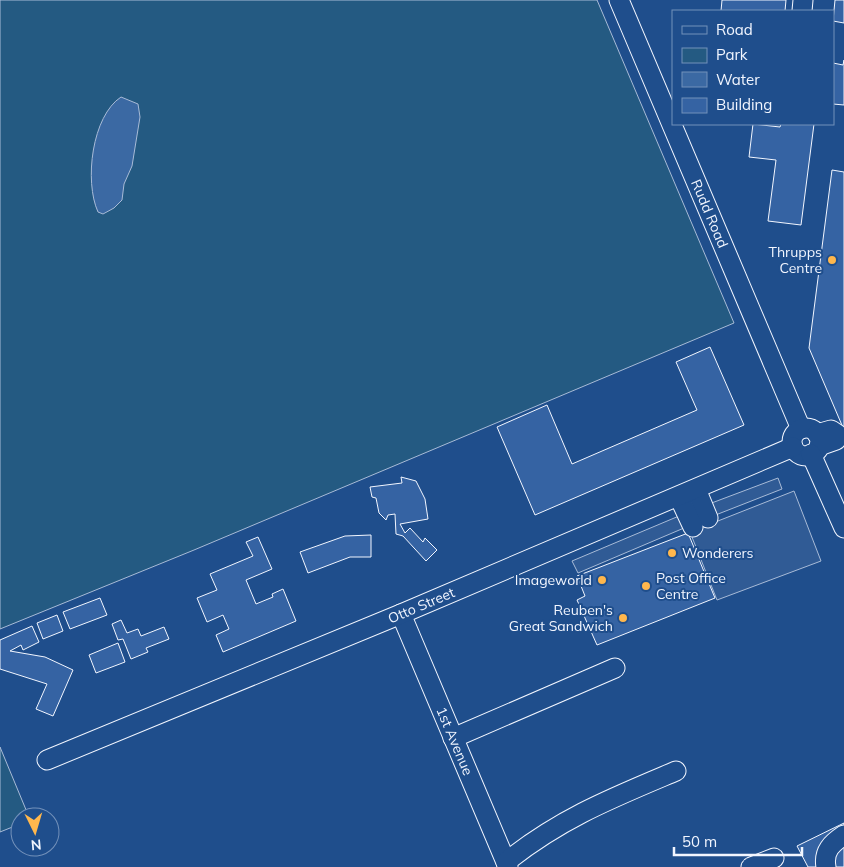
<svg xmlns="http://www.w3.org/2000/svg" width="844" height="867" font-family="Mulish,sans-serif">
  <rect width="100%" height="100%" fill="#1f4e8c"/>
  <g fill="#245a82" stroke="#a8bbd7">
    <polygon points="0,0 597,0 734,323 194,550 0,629"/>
    <polygon points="0,747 29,817 20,817 20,824 0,832"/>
  </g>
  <g fill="#305b95" stroke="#a8bbd7">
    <polygon points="778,478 782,489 713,516 709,504"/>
    <polygon points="794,491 821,561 717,600 690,532"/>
    <polygon points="679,516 684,528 578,573 572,561"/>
  </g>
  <path fill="#3b69a3" stroke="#a8bbd7" d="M 121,97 L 138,104 L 140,117 L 132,166 L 124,184 L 122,200 L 114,208 L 103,214 L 98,212 C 84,181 92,116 121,97 Z"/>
  <g fill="#3563a3" stroke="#f2f6ff">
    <polygon points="722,0 786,0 785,11 721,11"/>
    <polygon points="835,0 844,0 844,23 833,21"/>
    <polygon points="844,60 844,105 833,104 833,63 843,65"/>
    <polygon points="753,124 780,127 781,124 814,124 801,225 768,221 776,160 749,157"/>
    <polygon points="832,170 844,172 844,430 809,348"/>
    <polygon points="710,347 744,425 535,515 497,427 547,405 572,464 697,410 676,362"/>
    <polygon points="401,477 416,481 425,499 428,519 400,524 405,533 410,528 423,542 425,538 437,550 426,561 403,536 396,534 395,514 388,515 386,520 379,513 376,498 372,497 370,487 402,483"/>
    <polygon points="688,533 715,598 597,645 577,600 585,596 577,576"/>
    <polygon points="371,535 371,557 350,557 308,573 300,552 345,536"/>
    <polygon points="258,537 272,569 246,580 256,604 273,597 272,594 283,589 296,621 223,652 216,635 229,629 223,615 207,622 197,598 217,590 210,574 253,556 246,542"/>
    <polygon points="100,598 107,615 70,629 63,612"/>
    <polygon points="57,615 63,631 43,639 37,623"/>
    <polygon points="121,620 127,633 138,629 141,636 164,627 169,639 146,648 148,652 131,659 123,639 118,640 112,624"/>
    <polygon points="32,626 39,642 23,650 21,645 10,651 45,657 73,670 53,716 36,709 47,684 0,669 0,640"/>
    <polygon points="118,643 125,662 96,673 89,655"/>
    <polygon points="844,823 844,867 808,867 797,846"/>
  </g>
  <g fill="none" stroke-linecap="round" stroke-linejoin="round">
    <defs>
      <g id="minor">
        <path id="s1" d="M 619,0 L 801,429"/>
        <polyline points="802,11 803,0"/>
        <circle cx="806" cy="442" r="14"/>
        <polyline points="817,434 831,430 837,434 836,440 819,446"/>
        <polyline points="811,454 844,528"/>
        <polyline points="696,489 708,518"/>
        <polyline points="679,497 693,527"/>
        <path id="s2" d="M 401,614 L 508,867"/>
        <polyline points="453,738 615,668"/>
        <path id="s3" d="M 47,760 L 401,614 L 793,447"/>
        <path d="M 506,862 C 561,818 612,798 676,771"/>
        <polyline points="751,867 774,858"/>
        <path d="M 826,867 C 823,851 832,843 844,835"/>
      </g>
    </defs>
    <use href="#minor" stroke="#f2f6ff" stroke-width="21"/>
    <use href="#minor" stroke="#1f4e8c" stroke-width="19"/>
  </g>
  <g fill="#ffb74d" stroke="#1f4e8c" stroke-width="2">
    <circle cx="832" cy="260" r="5"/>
    <circle cx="672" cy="553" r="5"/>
    <circle cx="602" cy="580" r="5"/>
    <circle cx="646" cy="586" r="5"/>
    <circle cx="623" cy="618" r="5"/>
  </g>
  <g text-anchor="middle" stroke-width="4" stroke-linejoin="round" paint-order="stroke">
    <g font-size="14" fill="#f2f6ff" stroke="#1f4e8c">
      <text dy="5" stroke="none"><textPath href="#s1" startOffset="232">Rudd Road</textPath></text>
      <text dy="5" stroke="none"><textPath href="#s3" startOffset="405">Otto Street</textPath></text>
      <text dy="5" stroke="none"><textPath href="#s2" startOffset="138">1st Avenue</textPath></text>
    </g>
    <g font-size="14" fill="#f2f6ff" stroke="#1f4e8c" text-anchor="end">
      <text x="822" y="257">Thrupps<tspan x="822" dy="16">Centre</tspan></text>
      <text x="682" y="558" text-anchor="start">Wonderers</text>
      <text x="656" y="583" text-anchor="start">Post Office<tspan x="656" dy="16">Centre</tspan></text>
      <text x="592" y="585">Imageworld</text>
      <text x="613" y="615">Reuben's<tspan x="613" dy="16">Great Sandwich</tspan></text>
    </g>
  </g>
  <rect x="672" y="10" width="162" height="115" fill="#1f4e8c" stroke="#7391ba"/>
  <rect x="682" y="26" width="25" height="8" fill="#1f4e8c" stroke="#7391ba"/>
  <text x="716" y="35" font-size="15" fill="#f2f6ff">Road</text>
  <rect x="682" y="48" width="25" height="15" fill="#245a82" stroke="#7391ba"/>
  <text x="716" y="60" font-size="15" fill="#f2f6ff">Park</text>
  <rect x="682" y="72" width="25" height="15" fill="#3b69a3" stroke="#7391ba"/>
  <text x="716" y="85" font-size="15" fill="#f2f6ff">Water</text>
  <rect x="682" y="98" width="25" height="15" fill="#3563a3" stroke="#7391ba"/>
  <text x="716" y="110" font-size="15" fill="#f2f6ff">Building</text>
  <g transform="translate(35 832) rotate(175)"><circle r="24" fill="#1f4e8c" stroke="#7391ba"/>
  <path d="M0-4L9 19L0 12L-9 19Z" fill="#ffb74d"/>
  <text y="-8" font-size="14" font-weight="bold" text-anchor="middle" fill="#f2f6ff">N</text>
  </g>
  <path d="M674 847v8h128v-8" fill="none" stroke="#f2f6ff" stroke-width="2.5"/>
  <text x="682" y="847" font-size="15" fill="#f2f6ff" stroke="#1f4e8c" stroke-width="4" paint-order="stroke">50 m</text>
</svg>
